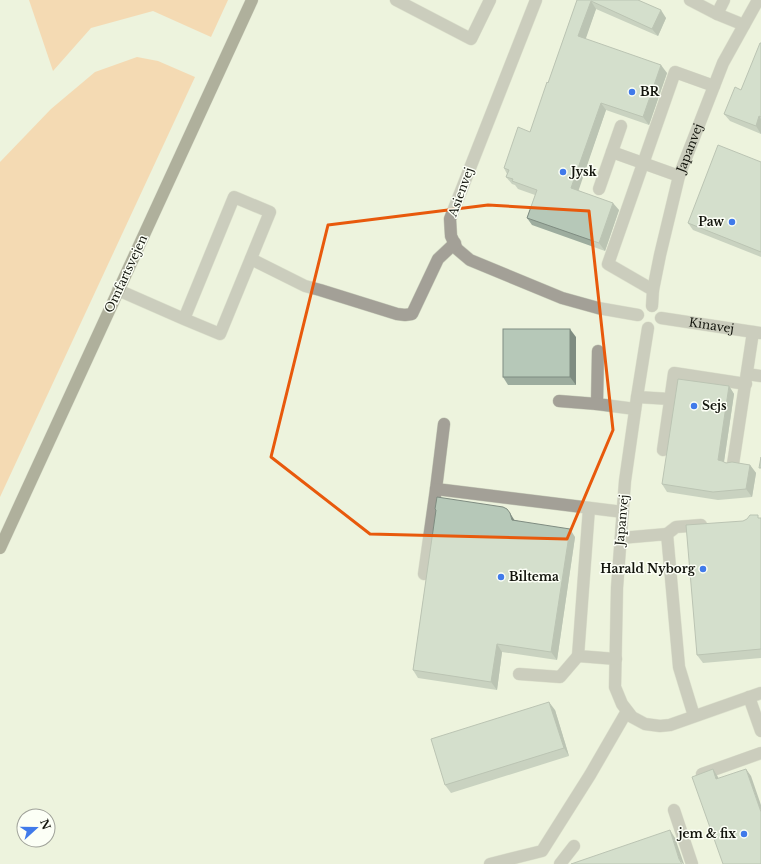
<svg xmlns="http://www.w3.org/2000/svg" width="761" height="864" font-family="'Libre Baskerville',serif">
  <rect width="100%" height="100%" fill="#edf3dd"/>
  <g fill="#fdbd82">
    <polygon points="29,0 228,0 211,37 153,11 91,28 53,71"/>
    <polygon points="137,57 158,61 195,77 0,497 0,162 51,109 95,72"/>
  </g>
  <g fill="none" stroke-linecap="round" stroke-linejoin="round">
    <defs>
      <g id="minor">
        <polyline points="396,0 471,39 490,0"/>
        <polyline points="536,0 450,219 451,236 457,249 470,260 562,298 598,308 638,315"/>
        <polyline points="690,0 717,14 744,25"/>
        <polyline points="717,14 724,0"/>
        <polyline points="612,152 679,176"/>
        <polyline points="599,189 621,126"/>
        <polyline points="251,259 305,286 320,290 397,314 405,315 412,314 438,259 455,243"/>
        <polyline points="118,290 184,319 220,334 270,212 234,197 184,319"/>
        <polyline points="653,290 608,264 675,72 714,86"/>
        <path id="s1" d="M 652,306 L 653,290 L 660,255 L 679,176 L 723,63 L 758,0"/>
        <path id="s2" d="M 661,318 L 760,333"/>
        <polyline points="648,328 637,397 625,481 617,588 615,687 622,704 632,717 645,724 660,726 670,725 761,693"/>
        <polyline points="598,351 597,404 635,409"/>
        <polyline points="747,374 761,376"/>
        <polyline points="637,397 670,399"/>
        <polyline points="559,401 597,404"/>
        <polyline points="444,424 436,489 623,512"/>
        <polyline points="663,450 674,373 746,384"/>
        <polyline points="733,464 753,332"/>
        <polyline points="589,508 578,656 616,659"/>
        <polyline points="667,534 676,527 701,525"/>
        <polyline points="621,538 667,534 679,667 694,716"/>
        <polyline points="424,574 436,489"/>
        <polyline points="519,674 560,677 578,656"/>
        <polyline points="749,697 761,731"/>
        <polyline points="702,774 761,753"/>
        <polyline points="674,810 692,864"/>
        <polyline points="490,864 542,851 590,775 627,711"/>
        <polyline points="560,864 574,846"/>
      </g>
      <polyline id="major" points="0,548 252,0"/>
    </defs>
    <use href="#minor" stroke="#cacfbc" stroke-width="13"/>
    <use href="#major" stroke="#cacfbc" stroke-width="13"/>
    <use href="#minor" stroke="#a3a097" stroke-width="12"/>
    <use href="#major" stroke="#645f4f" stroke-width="12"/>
  </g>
  <g fill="#9dac9e">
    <polygon points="577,0 638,0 666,18 658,36 596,9 585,39 667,73 649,125 606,110 578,190 619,210 605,251 532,225 527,218 535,195 518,189 515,185 512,184 506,177 507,174 504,168 530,132 548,83"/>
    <polygon points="761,43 761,134 730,121 724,114 741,90"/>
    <polygon points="761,162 761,257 693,230 688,223"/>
    <polygon points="576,337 576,385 508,385 503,377"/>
    <polygon points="729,386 734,394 724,462 726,463 750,465 756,473 752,497 718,500 667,492 662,484"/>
    <polygon points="435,509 515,520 575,537 557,660 502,652 497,690 418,678 413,670 436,511"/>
    <polygon points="761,518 761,658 703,663 697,655 743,521"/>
    <polygon points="555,710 569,756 451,793 445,785"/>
  </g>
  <g fill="#7f8c81">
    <polygon points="591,1 596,9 584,44 578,36"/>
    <polygon points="661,10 666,18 658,36 652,29"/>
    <polygon points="661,65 667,73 649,125 643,117"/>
    <polygon points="601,103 606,110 577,195 571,188"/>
    <polygon points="759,116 761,119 761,134 756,126"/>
    <polygon points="613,203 619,210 605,251 599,243"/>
    <polygon points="570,329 576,337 576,385 570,377"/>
    <polygon points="729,386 734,394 723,468 718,460"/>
    <polygon points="750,465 756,473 752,497 746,489"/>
    <polygon points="510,513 515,521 512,520"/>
    <polygon points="570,529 575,537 557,660 551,652"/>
    <polygon points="497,644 502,652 497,690 491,682"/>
    <polygon points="549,702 555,710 569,756 564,748"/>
    <polygon points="713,769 718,777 721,787 716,779"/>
    <polygon points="746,769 751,776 761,805 761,812"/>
    <polygon points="670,830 675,838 684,864 683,864 679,859"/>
  </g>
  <g fill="#b6c8b8" stroke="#7f8c81">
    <polygon points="577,0 638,0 661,10 652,29 591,1 578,36 661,65 643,117 601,103 571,188 613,203 599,243 527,218 537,190 512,181 513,179 506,177 509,170 504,168 518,127 530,132 547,82 548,83"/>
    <polygon points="760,43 761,43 761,117 759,116 756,126 724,114 735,87 741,90"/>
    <polygon points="718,145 761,162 761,252 688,223"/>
    <rect x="503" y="329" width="67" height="48"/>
    <polygon points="678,379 729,386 718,460 722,461 726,463 732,462 750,465 746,489 713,492 662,484"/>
    <polygon points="761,457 761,468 759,468"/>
    <polygon points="437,497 503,507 507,509 510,513 512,520 570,529 551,652 497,644 491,682 413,670 436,510 435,509"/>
    <polygon points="750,515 758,515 758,518 761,518 761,649 697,655 686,525 743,521 747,519"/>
    <polygon points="549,702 564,748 445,785 431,739"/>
    <polygon points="713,769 716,779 746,769 761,812 761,864 723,864 692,777"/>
    <polygon points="670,830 679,859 682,864 571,864"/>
  </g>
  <path d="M0 0H761V864H0ZM 488,205 L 589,211 L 613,430 L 567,539 L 370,534 L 271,457 L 328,225 Z" fill="#edf3dd" fill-opacity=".55" fill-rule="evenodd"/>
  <path fill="none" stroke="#e8590c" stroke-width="3" stroke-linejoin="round" d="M 488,205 L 589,211 L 613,430 L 567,539 L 370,534 L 271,457 L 328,225 Z"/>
  <g fill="#407aea" stroke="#fcfff6" stroke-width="1.5">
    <circle cx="632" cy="92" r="4"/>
    <circle cx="563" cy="172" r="4"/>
    <circle cx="732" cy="222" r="4"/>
    <circle cx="694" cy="406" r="4"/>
    <circle cx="703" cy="569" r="4"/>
    <circle cx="501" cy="577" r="4"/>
    <circle cx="744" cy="834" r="4"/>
  </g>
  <g text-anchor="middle" stroke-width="3" stroke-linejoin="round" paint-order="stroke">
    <g font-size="12" font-weight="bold" fill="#13150d" stroke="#fcfff6" text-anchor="start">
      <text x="640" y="96">BR</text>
      <text x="571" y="176">Jysk</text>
      <text x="724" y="226" text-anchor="end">Paw</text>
      <text x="702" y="410">Sejs</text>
      <text x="695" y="573" text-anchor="end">Harald Nyborg</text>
      <text x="509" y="581">Biltema</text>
      <text x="736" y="838" text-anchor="end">jem &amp; fix</text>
    </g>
    <g font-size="12" fill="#13150d" stroke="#fcfff6">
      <text dy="4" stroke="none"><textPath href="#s1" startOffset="163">Japanvej</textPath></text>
      <text transform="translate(461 192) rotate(-70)" y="4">Asienvej</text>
      <text transform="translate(126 274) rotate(-65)" y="4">Omfartsvejen</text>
      <text dy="4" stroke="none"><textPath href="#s2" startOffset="51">Kinavej</textPath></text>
      <text transform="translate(622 520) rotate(-85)" y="4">Japanvej</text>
    </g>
  </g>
  <g transform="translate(36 828) rotate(69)"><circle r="19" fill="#fcfff6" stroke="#9fa199"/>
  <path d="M0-3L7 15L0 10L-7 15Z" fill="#407aea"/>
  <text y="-6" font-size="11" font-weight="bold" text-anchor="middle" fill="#13150d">N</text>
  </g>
</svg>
